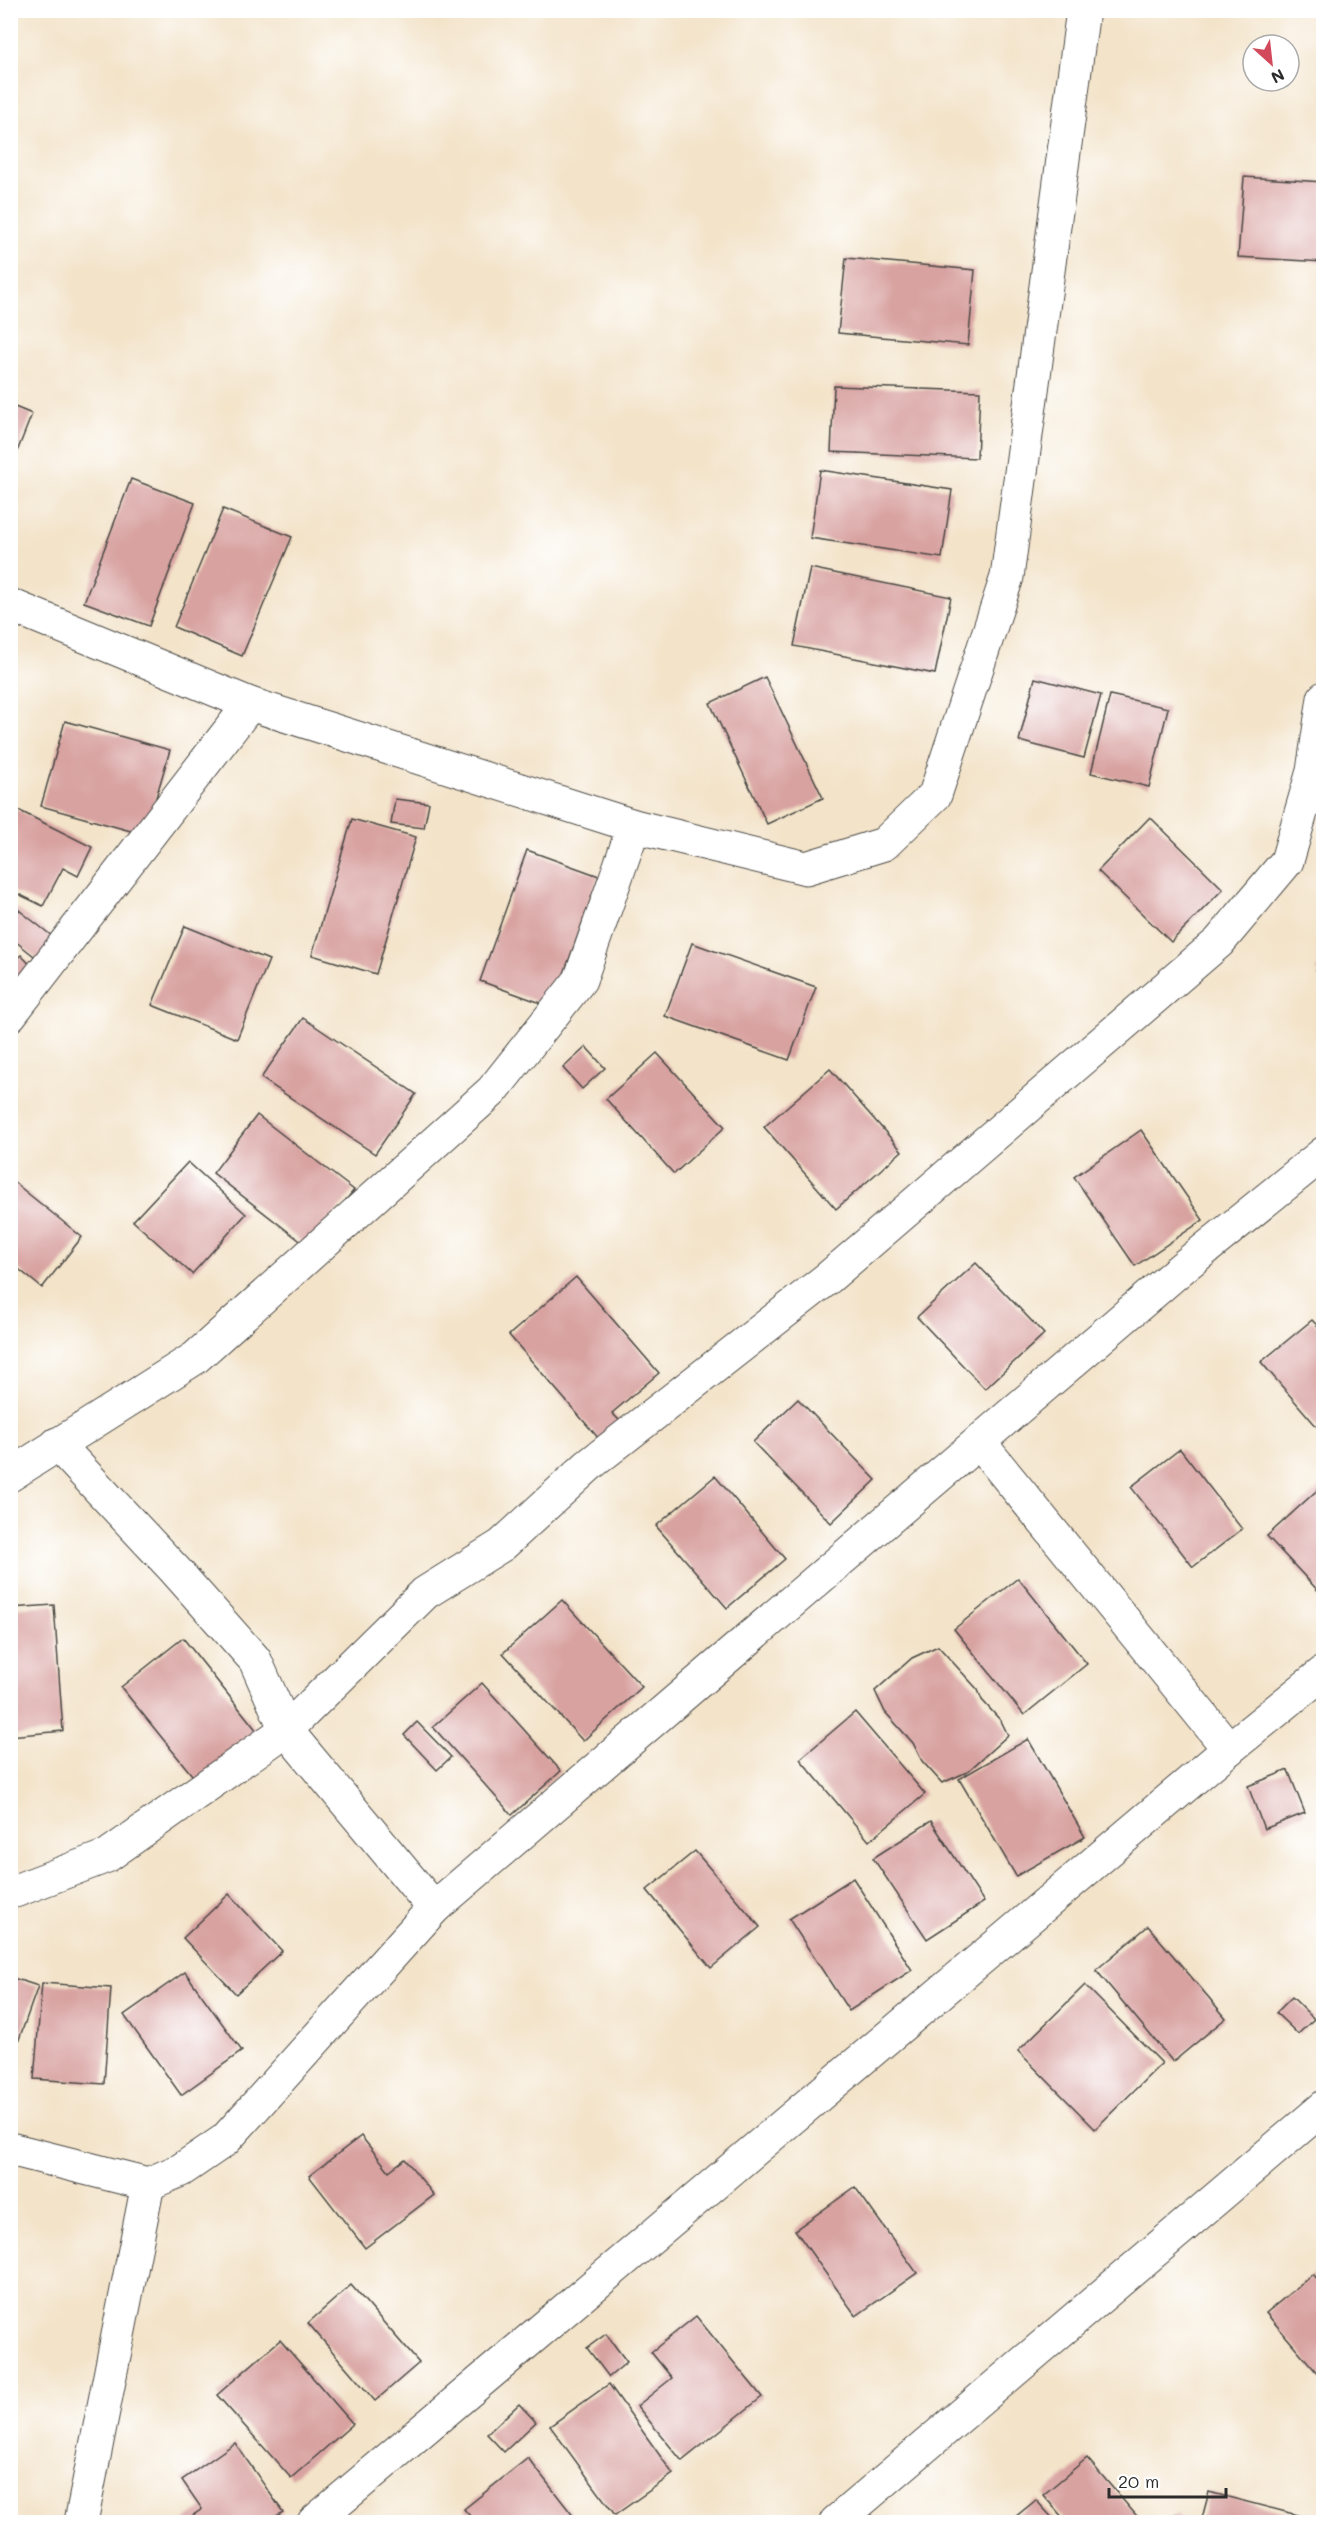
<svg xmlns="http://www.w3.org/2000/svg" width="1334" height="2533" font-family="Mali,sans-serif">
  <rect width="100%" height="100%" fill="#fff"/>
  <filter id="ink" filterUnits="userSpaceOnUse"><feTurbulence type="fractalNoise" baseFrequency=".0167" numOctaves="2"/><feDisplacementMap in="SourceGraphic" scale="12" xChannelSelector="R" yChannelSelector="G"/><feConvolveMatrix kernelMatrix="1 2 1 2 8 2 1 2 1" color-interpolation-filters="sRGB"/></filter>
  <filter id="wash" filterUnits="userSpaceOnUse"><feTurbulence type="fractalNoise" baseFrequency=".008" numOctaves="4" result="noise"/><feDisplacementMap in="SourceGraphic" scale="24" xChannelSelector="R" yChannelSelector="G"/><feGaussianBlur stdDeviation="1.35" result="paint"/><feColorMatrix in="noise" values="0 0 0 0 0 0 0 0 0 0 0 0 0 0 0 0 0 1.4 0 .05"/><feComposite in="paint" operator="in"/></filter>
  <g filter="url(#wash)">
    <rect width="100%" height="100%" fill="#f3e3c9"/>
    <g id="blocks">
      <g fill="#d8a2a0">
        <polygon points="1244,177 1324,182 1324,262 1238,257"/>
        <polygon points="846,258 975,270 968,345 838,333"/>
        <polygon points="834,386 980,391 977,458 831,452"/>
        <polygon points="10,405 32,414 11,467 10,467"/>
        <polygon points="820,470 952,490 942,558 810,538"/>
        <polygon points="131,479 195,503 149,626 84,602"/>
        <polygon points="223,509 292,537 242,656 174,627"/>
        <polygon points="810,568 951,597 935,674 794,646"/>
        <polygon points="765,677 823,798 767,824 710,703"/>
        <polygon points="1035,678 1101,695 1084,758 1019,741"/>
        <polygon points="1110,695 1168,708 1149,787 1091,773"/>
        <polygon points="65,721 170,750 145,835 41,806"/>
        <polygon points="395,799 429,803 424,828 391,824"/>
        <polygon points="10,806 92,847 78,876 63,868 43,906 10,890"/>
        <polygon points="1150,817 1223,889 1171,942 1098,871"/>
        <polygon points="352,819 416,837 376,974 312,955"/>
        <polygon points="527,850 599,876 552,1007 480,981"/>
        <polygon points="10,903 61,943 44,964 10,937"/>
        <polygon points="185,926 269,960 237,1039 152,1005"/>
        <polygon points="692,943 816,987 789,1060 665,1016"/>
        <polygon points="21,955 37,972 20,989 10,979 10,964"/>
        <polygon points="1324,960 1324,976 1316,970"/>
        <polygon points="303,1018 416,1094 375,1154 261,1078"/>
        <polygon points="586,1047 605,1068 582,1089 563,1068"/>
        <polygon points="657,1053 725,1127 674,1174 606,1099"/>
        <polygon points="830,1069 902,1151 836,1209 764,1127"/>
        <polygon points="257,1115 354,1190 308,1247 213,1173"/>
        <polygon points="1141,1130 1203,1220 1135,1266 1074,1177"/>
        <polygon points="188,1162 246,1214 192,1274 133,1221"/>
        <polygon points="10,1179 82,1237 42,1288 10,1262"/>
        <polygon points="976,1263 1044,1334 985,1389 917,1317"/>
        <polygon points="576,1277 659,1373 612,1413 621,1422 600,1440 509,1335"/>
        <polygon points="1312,1320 1324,1333 1324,1435 1261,1362"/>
        <polygon points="798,1399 876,1480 831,1523 753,1442"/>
        <polygon points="1180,1449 1242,1529 1193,1567 1131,1487"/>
        <polygon points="715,1476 785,1559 727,1608 656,1526"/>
        <polygon points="1324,1484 1324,1597 1267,1536"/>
        <polygon points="1018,1578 1087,1664 1024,1715 954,1629"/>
        <polygon points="562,1600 642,1687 583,1741 503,1653"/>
        <polygon points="54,1605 63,1731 10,1736 10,1608"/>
        <polygon points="183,1638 261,1736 200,1785 121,1687"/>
        <polygon points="938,1646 978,1690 982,1700 1001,1721 1008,1735 967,1772 942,1783 922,1761 913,1743 885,1712 875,1691 912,1658"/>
        <polygon points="482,1683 561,1771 512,1815 433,1727"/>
        <polygon points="855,1712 925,1794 869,1841 800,1759"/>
        <polygon points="417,1722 451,1757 437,1770 404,1735"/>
        <polygon points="1028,1739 1085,1837 1016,1876 959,1779"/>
        <polygon points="1288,1770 1305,1813 1264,1829 1248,1786"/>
        <polygon points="931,1821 984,1902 927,1939 873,1858"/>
        <polygon points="695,1851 760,1927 711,1968 647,1890"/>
        <polygon points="853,1878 912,1970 849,2011 789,1919"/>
        <polygon points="229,1894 282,1951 236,1994 183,1938"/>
        <polygon points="1148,1926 1226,2018 1173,2062 1096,1970"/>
        <polygon points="185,1972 242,2051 181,2095 124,2015"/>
        <polygon points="10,1977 38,1986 11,2062 10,2062"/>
        <polygon points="42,1983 111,1988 104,2084 34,2079"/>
        <polygon points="1085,1985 1162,2063 1095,2129 1018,2051"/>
        <polygon points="1292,1997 1314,2019 1298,2034 1276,2013"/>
        <polygon points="361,2136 389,2171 405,2159 434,2195 365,2248 309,2176"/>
        <polygon points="855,2187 917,2273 856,2316 795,2230"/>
        <polygon points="1313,2274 1324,2287 1324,2381 1266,2313"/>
        <polygon points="351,2285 419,2363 375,2401 308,2323"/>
        <polygon points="696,2316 762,2397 682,2461 637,2406 672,2378 651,2352"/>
        <polygon points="606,2334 627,2362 609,2377 587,2348"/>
        <polygon points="280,2340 353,2424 291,2478 217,2395"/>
        <polygon points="609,2384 673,2474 615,2515 550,2426"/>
        <polygon points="519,2404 536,2422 504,2452 487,2434"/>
        <polygon points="235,2443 283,2512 267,2522 183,2522 202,2509 182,2480"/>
        <polygon points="528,2458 578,2522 475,2522 464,2509"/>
        <polygon points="1087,2458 1142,2522 1061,2522 1064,2519 1043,2495"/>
        <polygon points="1209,2492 1324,2522 1201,2522"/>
        <polygon points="1036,2500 1056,2522 1009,2522"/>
        <polygon points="1176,2514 1183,2522 1167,2522"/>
      </g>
    </g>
  </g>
  <g filter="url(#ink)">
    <use href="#blocks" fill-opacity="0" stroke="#494743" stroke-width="1.5"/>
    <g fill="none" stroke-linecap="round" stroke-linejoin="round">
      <defs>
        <g id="minor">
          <polyline points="10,605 250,704 634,826 806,868 884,844 935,795 1007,577 1083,10"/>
          <polyline points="10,1015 250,704"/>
          <polyline points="979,1442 1229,1749"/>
          <polyline points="57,1444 175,1570 255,1660 286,1730 434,1908"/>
          <polyline points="10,1475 195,1358 492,1091 580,980 634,826"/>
          <polyline points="10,1891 15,1891 107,1856 286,1730 425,1593 502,1545 589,1465 828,1278 1219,942 1287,861 1313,771 1324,698"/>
          <polyline points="10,2149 148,2184 181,2170 225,2140 434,1908 1183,1267 1324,1153"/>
          <polyline points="81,2522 148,2184"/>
          <polyline points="314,2522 1229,1749 1324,1672"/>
          <polyline points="836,2522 1324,2107"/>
        </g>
      </defs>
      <use href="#minor" stroke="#494743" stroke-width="35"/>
      <use href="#minor" stroke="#fff" stroke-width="33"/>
    </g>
  </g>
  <rect width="1334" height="2533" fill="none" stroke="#fff" stroke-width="36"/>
  <g transform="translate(1271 63) rotate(153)"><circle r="28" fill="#ffffff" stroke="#aaaaaa" stroke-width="1.5"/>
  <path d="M0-4.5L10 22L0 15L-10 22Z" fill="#d1495b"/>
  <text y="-9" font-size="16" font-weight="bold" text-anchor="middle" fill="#2b2b2b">N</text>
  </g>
  <path d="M1109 2488v9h117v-9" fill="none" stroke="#2b2b2b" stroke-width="3"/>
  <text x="1118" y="2488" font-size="18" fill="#2b2b2b" stroke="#ffffff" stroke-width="4.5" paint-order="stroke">20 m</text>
</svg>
